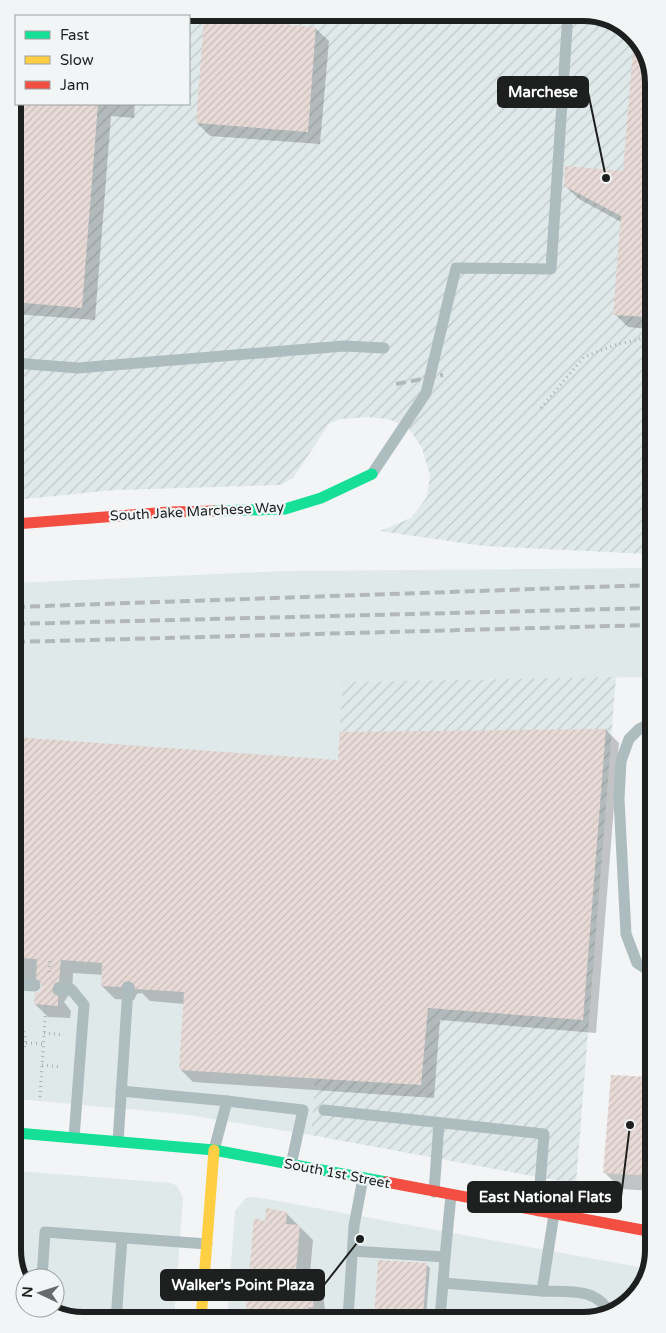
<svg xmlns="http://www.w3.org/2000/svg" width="666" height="1333" font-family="'Varela Round',sans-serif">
  <defs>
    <pattern id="industrial-furrows" width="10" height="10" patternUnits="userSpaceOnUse" patternTransform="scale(1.25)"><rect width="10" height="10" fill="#e0e9ea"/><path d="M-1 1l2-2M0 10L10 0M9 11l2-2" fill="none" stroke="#c0c8c8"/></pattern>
    <pattern id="building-hatch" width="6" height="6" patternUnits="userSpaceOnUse" patternTransform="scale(1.25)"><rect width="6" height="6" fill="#e8dbd7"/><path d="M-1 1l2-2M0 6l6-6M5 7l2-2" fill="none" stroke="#c7bcb8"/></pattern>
  </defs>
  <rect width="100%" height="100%" fill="#f2f4f5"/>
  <g fill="#e0e9ea">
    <polygon points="650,568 651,677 344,682 311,1135 182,1114 17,1099 15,583 287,571"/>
    <polygon points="17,1171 171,1183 177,1186 183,1198 174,1319 79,1320 46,1308 55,1308 55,1278 25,1278 25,1286 18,1276"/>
    <polygon points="256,1197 644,1268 647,1269 641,1289 609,1315 227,1319 235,1211 246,1198"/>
  </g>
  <g fill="url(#industrial-furrows)">
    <polygon points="84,13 587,13 625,27 648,57 650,554 484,546 380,531 411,518 427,497 430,475 422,448 408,427 388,419 368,417 341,419 329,424 293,478 281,485 115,490 14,500 13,79 16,71 16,104 189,104 189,16 74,16"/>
    <polygon points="616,677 576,1184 311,1135 343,682"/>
  </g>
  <g fill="#0003">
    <polygon points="315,28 329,41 320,144 210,136 197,123"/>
    <polygon points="634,48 642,48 648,57 649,329 628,327 615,314 621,222 579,199 565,186 624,172"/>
    <polygon points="16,71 16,104 135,104 134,118 111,116 95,320 14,314 13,79"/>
    <polygon points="606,730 619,743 596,1033 440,1020 434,1098 193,1082 180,1069 184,1004 150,1001 142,993 137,994 134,1000 115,999 102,986 103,975 73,973 72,994 68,996 64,1002 71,1011 70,1018 48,1017 35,1004 44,987 42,983 17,981 15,739 339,762"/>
    <polygon points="642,768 651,768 652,882"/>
    <polygon points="653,1079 653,1191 621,1189 604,1172"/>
    <polygon points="286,1213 313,1240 310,1273 322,1285 326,1318 246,1319 266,1222"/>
    <polygon points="18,1244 23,1249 21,1281 18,1276"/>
    <polygon points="380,1262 427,1265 430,1268 426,1317 375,1317"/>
  </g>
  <g fill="url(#building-hatch)">
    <polygon points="204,18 316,27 308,132 196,123"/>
    <polygon points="633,49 643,50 648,57 649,317 613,315 621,216 564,186 565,166 623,171"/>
    <polygon points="13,104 98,104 82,308 14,302"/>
    <polygon points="606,729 583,1020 428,1008 421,1085 179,1070 184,992 135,989 134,984 129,981 124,982 121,987 101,986 102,963 61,960 59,982 55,983 52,989 53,993 58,996 58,1006 34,1004 35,993 39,992 42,987 41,982 36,979 37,959 16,958 15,737 338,760 340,732"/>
    <polygon points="611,1075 653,1077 653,1176 603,1173"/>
    <polygon points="266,1208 287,1212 286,1224 300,1225 296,1270 309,1271 314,1308 308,1307 307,1318 245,1319 254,1218 265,1221"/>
    <polygon points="378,1260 427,1263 423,1317 374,1317"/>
  </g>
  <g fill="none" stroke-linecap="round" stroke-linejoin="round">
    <g stroke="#a8b1b2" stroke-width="3" stroke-dasharray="1 4" stroke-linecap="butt">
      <polyline points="541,408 584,357 615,345 649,337"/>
      <polyline points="643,922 652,921"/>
      <polyline points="49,972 50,959"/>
      <path d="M 17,1024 C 29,1033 28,1048 17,1058"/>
      <polyline points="44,1033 64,1035"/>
      <polyline points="26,1043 44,1044"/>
      <polyline points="42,1065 61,1067"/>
      <polyline points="40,1097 46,1005"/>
    </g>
    <g stroke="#adbcbe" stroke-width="11">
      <polyline points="14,363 78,368 344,346 384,348"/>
      <polyline points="372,474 426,393 456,268 551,269 568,13"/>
      <polyline points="651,723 639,729 629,739 621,761 619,799 626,934 637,963 652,973"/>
      <polyline points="17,985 35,986"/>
      <polyline points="59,989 71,989 84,1005 74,1138"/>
      <polyline points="121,1091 227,1101 214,1150"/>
      <polyline points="227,1101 303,1110 291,1165"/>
      <polyline points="324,1110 544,1134 538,1211"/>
      <polyline points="118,1142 128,988"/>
      <polyline points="434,1192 439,1123"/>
      <polyline points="353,1251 445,1257 451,1195"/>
      <polyline points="445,1257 443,1283 542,1291 554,1214"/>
      <polyline points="42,1278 45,1232 207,1244"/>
      <path d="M 542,1291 C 568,1292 597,1287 610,1314"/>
      <polyline points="440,1317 443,1283"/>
      <polyline points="348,1318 354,1226 363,1178"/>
      <polyline points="116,1320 122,1238"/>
    </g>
    <g stroke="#16e098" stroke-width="11">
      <polyline points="214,511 285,509 321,498 372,474"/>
      <polyline points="17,1133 214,1150 386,1182"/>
    </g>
    <polyline stroke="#ffcf43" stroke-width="11" points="201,1319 214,1150"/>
    <g stroke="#f24e42" stroke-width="11">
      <polyline points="15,524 169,512 214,511"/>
      <polyline points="386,1182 653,1232"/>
    </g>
    <g stroke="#b2b8ba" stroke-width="4" stroke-dasharray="10 5" stroke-linecap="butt">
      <polyline points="396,384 443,375"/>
      <polyline points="15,607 651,585"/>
      <polyline points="15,624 651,608"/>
      <polyline points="15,642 651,625"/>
    </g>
  </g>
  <g text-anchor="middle" stroke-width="4.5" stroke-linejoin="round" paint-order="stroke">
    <g font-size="14" fill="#1e2020" stroke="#f1f5f6">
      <text transform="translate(197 511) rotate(-3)" y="5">South Jake Marchese Way</text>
      <text transform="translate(337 1173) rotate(11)" y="5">South 1st Street</text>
    </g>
  </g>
  <path d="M0 0H666V1333H0ZM83 21H583A62 62 0 0 1 645 83V1250A62 62 0 0 1 583 1312H83A62 62 0 0 1 21 1250V83A62 62 0 0 1 83 21Z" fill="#f1f5f6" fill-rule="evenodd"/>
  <path fill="none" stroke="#1e2020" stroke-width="6" d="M83 21H583A62 62 0 0 1 645 83V1250A62 62 0 0 1 583 1312H83A62 62 0 0 1 21 1250V83A62 62 0 0 1 83 21Z"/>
  <path fill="none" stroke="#1e2020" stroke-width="2" d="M606 178L588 92M630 1125L621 1197M360 1239L324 1285"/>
  <g fill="#1e2020" stroke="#f1f5f6" stroke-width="2">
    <circle cx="606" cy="178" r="5"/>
    <circle cx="630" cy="1125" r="5"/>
    <circle cx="360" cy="1239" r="5"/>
  </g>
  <g fill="#1e2020" stroke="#1e2020" stroke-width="2">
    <rect x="498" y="77" width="90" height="30" rx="5"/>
    <rect x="468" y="1182" width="153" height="30" rx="5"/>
    <rect x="161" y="1270" width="163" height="30" rx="5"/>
  </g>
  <g font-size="15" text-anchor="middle" font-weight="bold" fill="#fff">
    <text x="543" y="97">Marchese</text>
    <text x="545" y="1202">East National Flats</text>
    <text x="243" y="1290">Walker's Point Plaza</text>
  </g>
  <rect x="15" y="15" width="175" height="90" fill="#f1f5f6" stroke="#9da0a0"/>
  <rect x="25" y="31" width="25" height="8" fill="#16e098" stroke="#9da0a0"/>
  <text x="60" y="40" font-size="15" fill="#1e2020">Fast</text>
  <rect x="25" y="56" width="25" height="8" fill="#ffcf43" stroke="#9da0a0"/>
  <text x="60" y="65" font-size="15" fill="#1e2020">Slow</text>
  <rect x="25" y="81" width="25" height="8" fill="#f24e42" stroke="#9da0a0"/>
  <text x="60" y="90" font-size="15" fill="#1e2020">Jam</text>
  <g transform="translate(40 1293) rotate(274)"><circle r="24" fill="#f1f5f6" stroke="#9da0a0"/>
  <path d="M0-4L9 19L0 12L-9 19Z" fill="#686a6b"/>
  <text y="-8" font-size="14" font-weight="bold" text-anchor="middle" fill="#1e2020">N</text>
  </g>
</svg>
